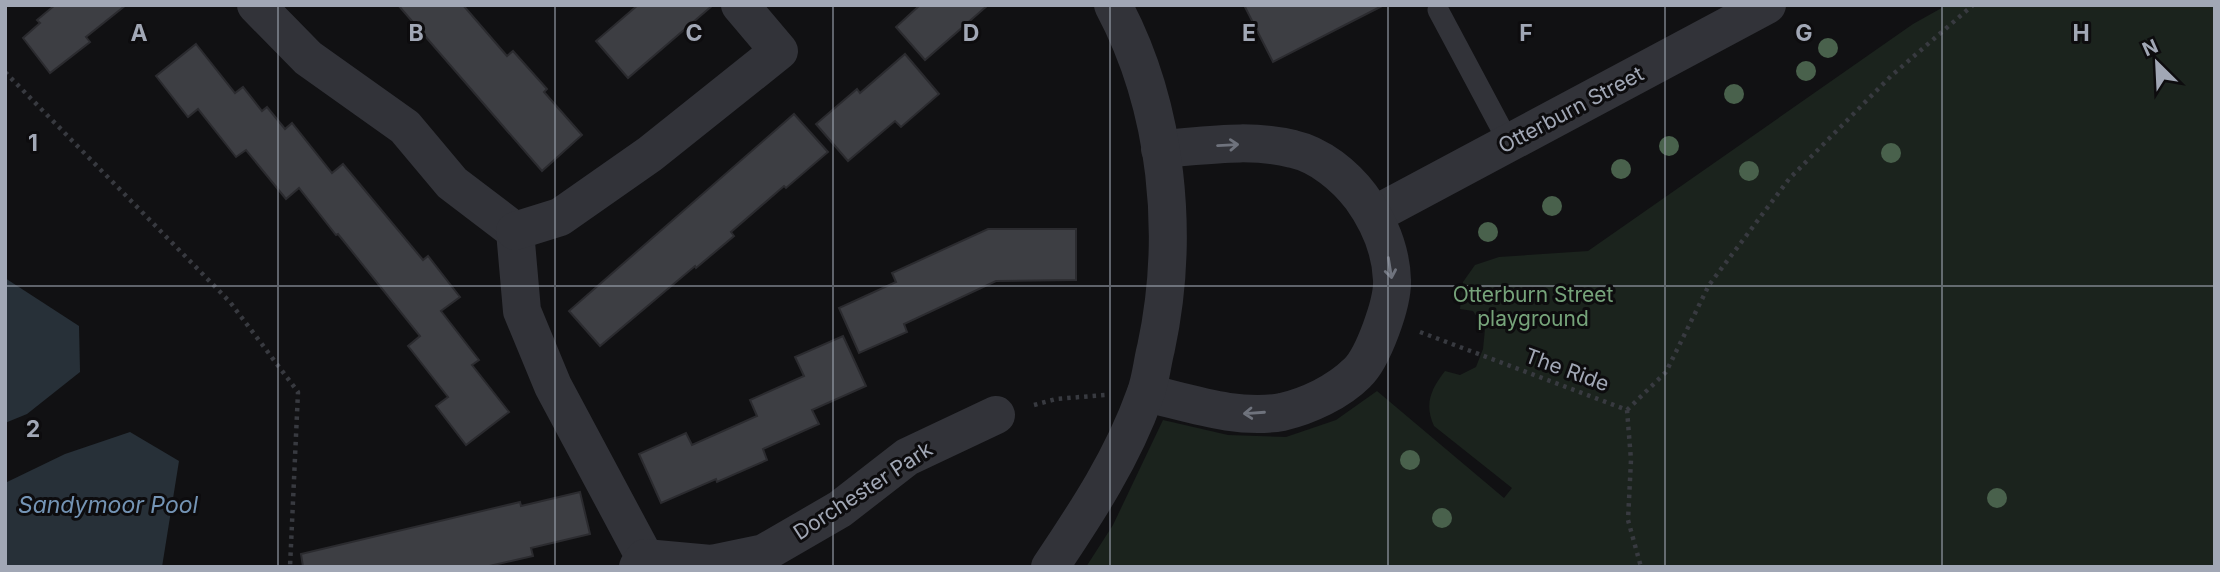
<svg xmlns="http://www.w3.org/2000/svg" width="2220" height="572" font-family="Inter,sans-serif">
  <rect width="100%" height="100%" fill="#111113"/>
  <path fill="#1b231d" d="M 1947,5 L 2215,5 L 2215,567 L 1086,567 L 1113,525 L 1163,420 L 1228,435 L 1286,437 L 1336,420 L 1377,391 L 1504,498 L 1512,488 L 1434,426 C 1424,404 1431,389 1445,371 L 1460,375 L 1476,367 L 1483,349 L 1485,329 L 1473,311 L 1460,309 L 1463,282 L 1475,265 L 1499,257 L 1588,251 L 1913,24 Z"/>
  <g fill="#273038">
    <polygon points="5,278 79,326 80,372 27,414 5,423"/>
    <polygon points="130,432 179,461 162,567 5,567 5,483 65,454"/>
  </g>
  <g fill="#3d3e43" stroke="#2b2b2f" stroke-width="2">
    <polygon points="55,5 126,5 86,37 90,42 50,73 23,38 40,23 37,20"/>
    <polygon points="398,5 463,5 507,56 513,51 547,89 544,92 582,135 542,171"/>
    <polygon points="638,5 713,5 628,78 596,41"/>
    <polygon points="920,5 988,5 925,60 896,27"/>
    <polygon points="1244,5 1384,5 1273,62"/>
    <polygon points="196,44 235,93 243,87 262,111 267,107 285,129 292,123 332,173 343,164 423,260 428,256 460,297 441,311 479,360 472,365 509,412 466,445 436,406 448,397 408,346 420,336 338,234 336,235 299,188 286,199 246,150 236,157 198,109 188,117 156,76"/>
    <polygon points="905,54 939,94 901,127 895,121 848,161 816,124 857,89 860,93"/>
    <polygon points="794,114 828,152 786,188 784,186 731,232 734,236 696,268 695,266 600,346 569,311"/>
    <polygon points="988,229 1076,229 1076,280 996,281 904,324 907,332 859,353 839,308 896,282 892,273"/>
    <polygon points="843,336 866,386 812,410 819,424 763,449 767,460 717,482 716,479 661,503 639,454 686,433 692,445 757,416 750,400 804,376 795,357"/>
    <polygon points="580,492 590,534 531,548 533,556 485,567 303,567 301,554 520,502 521,506"/>
  </g>
  <g fill="none" stroke-linecap="round" stroke-linejoin="round">
    <g stroke="#383a40" stroke-width="4.5" stroke-dasharray="3.5 5" stroke-linecap="butt">
      <polyline points="5,72 230,302 298,392 290,567"/>
      <polyline points="1420,332 1627,410 1631,460 1628,520 1641,567"/>
      <polyline points="1034,405 1056,399 1105,395"/>
      <polyline points="1627,410 1666,372 1709,285 1789,179 1891,76 1973,5"/>
    </g>
    <polyline stroke="#323339" stroke-width="21" points="1438,10 1509,143"/>
    <g stroke="#323339" stroke-width="38">
      <polyline points="256,5 308,58 405,127 452,183 515,231 522,311 553,386 645,558"/>
      <polyline points="1374,215 1767,5"/>
      <polyline points="515,231 560,217 650,154 779,51 740,5"/>
      <path d="M 1146,393 C 1190,403 1237,420 1282,412 C 1308,406 1338,392 1357,373 C 1373,358 1393,303 1392,280 C 1391,250 1379,222 1361,197 C 1345,176 1320,155 1293,149 C 1251,138 1203,146 1160,149"/>
      <polyline points="638,567 645,558 711,564 764,553 840,509 907,457 996,415"/>
    </g>
    <path stroke="#323339" stroke-width="38" d="M 1050,567 C 1087,512 1123,457 1145,395 C 1151,380 1152,363 1156,348 C 1180,236 1168,108 1113,5"/>
  </g>
  <g fill="#49614c">
    <circle cx="1828" cy="48" r="10"/>
    <circle cx="1806" cy="71" r="10"/>
    <circle cx="1734" cy="94" r="10"/>
    <circle cx="1669" cy="146" r="10"/>
    <circle cx="1891" cy="153" r="10"/>
    <circle cx="1621" cy="169" r="10"/>
    <circle cx="1749" cy="171" r="10"/>
    <circle cx="1552" cy="206" r="10"/>
    <circle cx="1488" cy="232" r="10"/>
    <circle cx="1410" cy="460" r="10"/>
    <circle cx="1997" cy="498" r="10"/>
    <circle cx="1442" cy="518" r="10"/>
  </g>
  <defs><path id="oneway-shaft" d="M-6 0H5M1.5-3L5.5 0L1.5 3" fill="none" stroke-width="1.6" stroke-linecap="round" stroke-linejoin="round" transform="scale(1.75)"/></defs>
  <g stroke="#6f737d">
    <use href="#oneway-shaft" transform="translate(1228 145) rotate(-3)"/>
    <use href="#oneway-shaft" transform="translate(1390 268) rotate(81)"/>
    <use href="#oneway-shaft" transform="translate(1254 413) rotate(176)"/>
  </g>
  <path fill="none" stroke="#a1a7b5" stroke-width="2" stroke-opacity="0.55" d="M 278,5 L 278,567M 555,5 L 555,567M 833,5 L 833,567M 1110,5 L 1110,567M 1388,5 L 1388,567M 1665,5 L 1665,567M 1942,5 L 1942,567M 5,286 L 2215,286"/>
  <g text-anchor="middle" stroke-width="6" stroke-linejoin="round" paint-order="stroke">
    <g font-size="21" fill="#a1a7b5" stroke="#0d0c0e">
      <text transform="translate(1571 110) rotate(-28)" y="7">Otterburn Street</text>
      <text transform="translate(1567 370) rotate(20)" y="7">The Ride</text>
      <text transform="translate(863 491) rotate(-33)" y="7">Dorchester Park</text>
    </g>
    <g font-size="21" fill="#76a37a" stroke="#0d0c0e">
      <text x="1533" y="302">Otterburn Street<tspan x="1533" dy="24">playground</tspan></text>
    </g>
    <g font-size="23" font-style="italic" fill="#7494b5" stroke="#0d0c0e">
      <text x="108" y="513">Sandymoor Pool</text>
    </g>
  </g>
  <g font-size="23" text-anchor="middle" font-weight="bold" fill="#a1a7b5" stroke="#0d0c0e" stroke-width="6" stroke-linejoin="round" paint-order="stroke">
    <text x="139" y="41">A</text>
    <text x="416" y="41">B</text>
    <text x="694" y="41">C</text>
    <text x="971" y="41">D</text>
    <text x="1249" y="41">E</text>
    <text x="1526" y="41">F</text>
    <text x="1804" y="41">G</text>
    <text x="2081" y="41">H</text>
    <text x="33" y="151">1</text>
    <text x="33" y="437">2</text>
  </g>
  <rect width="2220" height="572" fill="none" stroke="#a1a7b5" stroke-width="14"/>
  <g transform="translate(2157 63) rotate(336)" stroke="#0d0c0e" stroke-width="5" paint-order="stroke">
  <path d="M0-5L12 26L0 18L-12 26Z" fill="#a1a7b5"/>
  <text y="-10" font-size="19" font-weight="bold" text-anchor="middle" fill="#a1a7b5">N</text>
  </g>
</svg>
